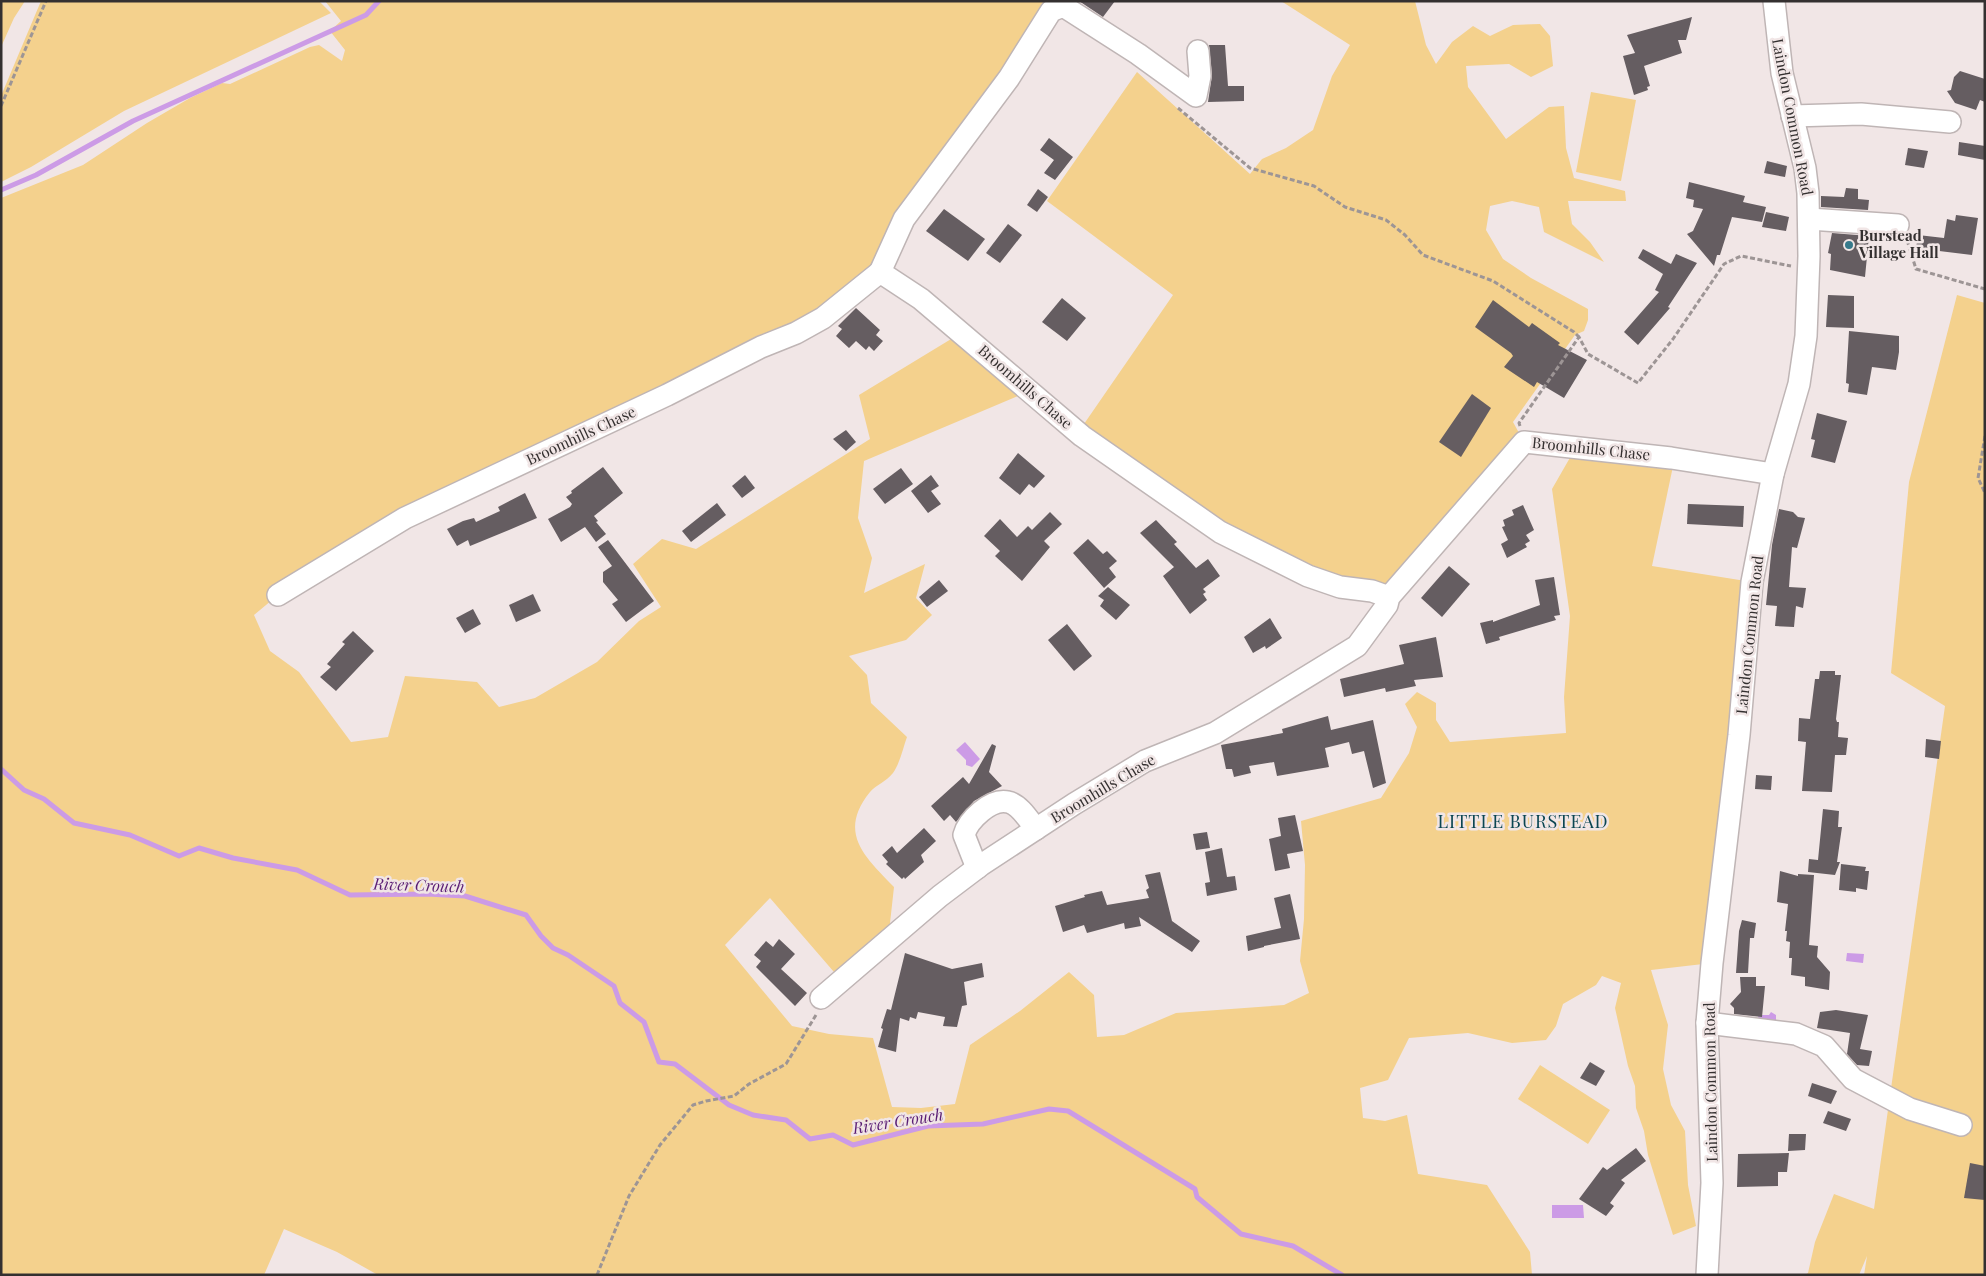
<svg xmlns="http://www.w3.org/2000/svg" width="1986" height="1276" font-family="'Playfair Display',serif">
  <rect width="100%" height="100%" fill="#f1e6e6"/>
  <g fill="#f4d18d">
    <polygon points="1,1 25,1 14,18 1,47"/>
    <polygon points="41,1 319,1 331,13 124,111 31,167 1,182 1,96"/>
    <path d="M 325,1 L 1063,1 L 886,258 L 826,309 L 761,347 L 278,595 L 254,615 L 270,651 L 299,672 L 351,742 L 388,737 L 405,676 L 477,682 L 499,707 L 535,698 L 597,662 L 639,621 L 661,607 L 633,564 L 662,539 L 696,549 L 870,439 L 859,395 L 961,333 L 1030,391 L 864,461 L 858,518 L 872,558 L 864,593 L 925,564 L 916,598 L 932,615 L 906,640 L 849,656 L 867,675 L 871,703 L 907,737 C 903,748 900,763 893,773 C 886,782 876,785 870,792 C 837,833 865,857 894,887 L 888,941 L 834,972 L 770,898 L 725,945 L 792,1026 L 829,1034 L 873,1038 L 892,1107 L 921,1108 L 955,1104 L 970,1045 L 1020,1011 L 1069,972 L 1094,995 L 1097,1037 L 1124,1035 L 1176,1013 L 1284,1005 L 1309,993 L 1300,961 L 1304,919 L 1305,865 L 1301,821 L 1381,798 L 1409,753 L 1417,727 L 1405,704 L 1417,692 L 1436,703 L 1436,720 L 1450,742 L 1566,733 L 1564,697 L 1570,616 L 1552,489 L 1579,442 L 1676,452 L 1652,566 L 1752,582 L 1712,963 L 1651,970 L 1668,1025 L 1663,1069 L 1671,1105 L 1685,1131 L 1688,1185 L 1696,1226 L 1673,1235 L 1648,1155 L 1644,1131 L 1636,1108 L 1635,1086 L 1628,1066 L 1615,1008 L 1621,983 L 1602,976 L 1596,985 L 1563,1004 L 1556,1026 L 1546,1040 L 1512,1043 L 1468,1033 L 1409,1038 L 1388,1080 L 1360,1088 L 1363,1118 L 1385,1121 L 1407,1115 L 1418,1174 L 1487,1185 L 1530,1252 L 1532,1275 L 378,1275 L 337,1252 L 284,1229 L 264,1275 L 1,1275 L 1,198 L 83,165 L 147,123 L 190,98 L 222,83 L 230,84 L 310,47 L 319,45 L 342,61 L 345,50 L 330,31 L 341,21 Z"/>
    <polygon points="1281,1 1415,1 1426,45 1436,64 1452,42 1473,26 1490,36 1513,25 1540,24 1550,36 1553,66 1531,77 1509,64 1466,66 1468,87 1506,139 1549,107 1564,106 1566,148 1574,178 1625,191 1626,201 1568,201 1572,224 1590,242 1604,262 1544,232 1539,207 1512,201 1490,206 1486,230 1503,259 1531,278 1588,309 1588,320 1584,331 1575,335 1513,422 1524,442 1389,597 1308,576 1075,437 1173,295 1047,201 1137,72 1250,174 1262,159 1286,148 1313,130 1332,76 1350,45"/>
    <polygon points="1591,92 1636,100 1621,181 1576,172"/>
    <polygon points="1957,295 1985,303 1985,1275 1864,1275 1867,1256 1859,1275 1805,1275 1808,1273 1815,1242 1834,1194 1874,1209 1945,706 1891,673 1909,482"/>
    <polygon points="1540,1065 1610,1110 1588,1144 1518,1099"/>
  </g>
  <g fill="#cc9be6">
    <polygon points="965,742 980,759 972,767 966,765 966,760 956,750"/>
    <polygon points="1847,953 1864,954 1863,963 1846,961"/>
    <polygon points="1771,1012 1776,1015 1776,1025 1759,1025 1758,1015 1769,1015"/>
    <polygon points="1552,1205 1583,1205 1584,1218 1552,1218"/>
  </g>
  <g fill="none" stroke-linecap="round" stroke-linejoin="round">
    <g stroke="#cc9be6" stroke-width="5">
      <polyline points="1,190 36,175 133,121 366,15 379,1"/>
      <polyline points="1,769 24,790 44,799 74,823 130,835 179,856 199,848 233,858 297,870 350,895 427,894 465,896 526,915 541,936 553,948 568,955 614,986 620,1003 644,1022 659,1062 675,1064 729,1105 753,1115 786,1120 810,1139 833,1135 853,1145 928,1126 983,1124 1049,1109 1068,1111 1195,1189 1197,1197 1241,1234 1293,1246 1342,1275"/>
    </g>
  </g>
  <g fill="#655d61">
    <polygon points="1079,1 1115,1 1103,17"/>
    <polygon points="1692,17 1686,40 1678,40 1682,53 1644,66 1650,86 1647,87 1648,90 1634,95 1623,56 1635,53 1627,35"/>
    <polygon points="1209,45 1225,45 1228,86 1244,86 1244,101 1208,102 1212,75"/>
    <polygon points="1960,71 1985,79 1985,102 1980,100 1976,110 1955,103 1947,91 1951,90 1954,77"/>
    <polygon points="1049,138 1073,157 1055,180 1044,173 1054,160 1040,150"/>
    <polygon points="1959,142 1985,146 1985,160 1958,155"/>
    <polygon points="1908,148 1928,151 1924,168 1905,165"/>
    <polygon points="1767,161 1787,166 1785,177 1764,173"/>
    <polygon points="1689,182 1745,196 1743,202 1766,207 1762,222 1732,217 1720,255 1717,255 1714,266 1687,234 1693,231 1703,209 1693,207 1694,200 1686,198"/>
    <polygon points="1846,188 1858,189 1858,199 1869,200 1868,210 1821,207 1821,196 1844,197"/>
    <polygon points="1038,189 1048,197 1037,212 1027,205"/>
    <polygon points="944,209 985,239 968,261 926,231"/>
    <polygon points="1766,212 1789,217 1786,231 1762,227"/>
    <polygon points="1956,215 1978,218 1972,255 1931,250 1931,255 1915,254 1918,235 1944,238 1947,219 1955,221"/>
    <polygon points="1008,224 1022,235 1000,263 986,253"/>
    <polygon points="1832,233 1869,236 1865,277 1830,270 1831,254 1828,253"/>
    <polygon points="1643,249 1671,264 1676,254 1697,263 1668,307 1670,308 1638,345 1624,332 1659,292 1655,290 1663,274 1638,258"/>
    <polygon points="1828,295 1854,296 1854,328 1826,327"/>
    <polygon points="1062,298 1086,318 1067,341 1042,322"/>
    <polygon points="1493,300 1529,327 1532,323 1560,343 1558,345 1587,360 1564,398 1537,382 1534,387 1504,367 1513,356 1511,353 1475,327"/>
    <polygon points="856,308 880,330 876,335 883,341 874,351 869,346 866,350 856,341 849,348 836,336 842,329 838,326"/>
    <polygon points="1849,331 1899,336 1899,352 1896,370 1872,367 1867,395 1848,392 1849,384 1846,383"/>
    <polygon points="1472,394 1491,408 1461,457 1439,442"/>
    <polygon points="1817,413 1847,421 1835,463 1811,457 1815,440 1811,439"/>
    <polygon points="846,430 856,442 846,451 833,439"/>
    <polygon points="1018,453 1045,476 1034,488 1029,484 1020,495 999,478"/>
    <polygon points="603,467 623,493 594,516 598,521 596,522 606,534 596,542 585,527 561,542 548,519 570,507 572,504 566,497 572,493 571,491"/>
    <polygon points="901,468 913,484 885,504 873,489"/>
    <polygon points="745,475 755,488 742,498 732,486"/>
    <polygon points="931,475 939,486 931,491 941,504 928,513 911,491"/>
    <polygon points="525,493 537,518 509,530 470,546 468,540 457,546 447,529 463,521 474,518 476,522 500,511 498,507"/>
    <polygon points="717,503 726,515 691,542 682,531"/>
    <polygon points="1688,504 1744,506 1743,527 1687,524"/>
    <polygon points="1523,505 1534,530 1526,535 1530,541 1525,544 1527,547 1507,558 1501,544 1508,540 1502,527 1505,526 1503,520 1514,515 1512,510"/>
    <polygon points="1779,509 1793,512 1798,517 1805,518 1797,548 1792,547 1789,587 1806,588 1803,608 1796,606 1794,627 1775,626 1777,606 1766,605 1772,545"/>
    <polygon points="1050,512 1062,524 1044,541 1050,547 1022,581 995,556 1000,551 984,536 1000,519 1017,537 1028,526 1032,530"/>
    <polygon points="1156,520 1177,542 1174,544 1196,568 1208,559 1220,576 1203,589 1206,592 1203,594 1207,600 1190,614 1163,576 1174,567 1140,533"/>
    <polygon points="1088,539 1103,554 1107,551 1117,561 1109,568 1116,577 1104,588 1073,553"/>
    <polygon points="608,540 654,601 626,622 612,604 618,600 603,582 603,572 612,566 598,547"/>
    <polygon points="1449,566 1470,584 1442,617 1421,598"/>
    <polygon points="1554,577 1560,615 1554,616 1556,620 1499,637 1500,640 1486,644 1480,623 1493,620 1493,622 1540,605 1535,580"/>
    <polygon points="939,580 948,591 927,607 919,597"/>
    <polygon points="1108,587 1130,605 1116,620 1100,606 1104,600 1098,596"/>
    <polygon points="533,594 541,611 516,622 509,605"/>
    <polygon points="473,609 481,624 465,633 456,618"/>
    <polygon points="1270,618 1282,638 1266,649 1265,646 1253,653 1244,637"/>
    <polygon points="1067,624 1092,656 1074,671 1048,640"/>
    <polygon points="353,631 374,651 336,691 320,677 331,667 327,664 345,644 342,642"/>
    <polygon points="1436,637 1443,677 1414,680 1416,686 1386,692 1385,688 1344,697 1340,679 1404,664 1399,645"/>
    <polygon points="1820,671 1835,671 1835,675 1841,675 1836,719 1837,722 1839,722 1838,737 1848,738 1846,755 1835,755 1832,792 1802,791 1806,742 1798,741 1799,718 1810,719 1815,679 1819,679"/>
    <polygon points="1328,716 1331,730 1373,720 1386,783 1373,788 1364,751 1352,754 1349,742 1325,748 1329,767 1277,776 1274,762 1249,766 1251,773 1234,777 1232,769 1226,769 1221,745 1283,733 1282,729"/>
    <polygon points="1926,739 1941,741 1939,759 1925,757"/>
    <polygon points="992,744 996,746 989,772 1002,786 974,801 956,822 950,815 944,821 931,806 963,777 969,784"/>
    <polygon points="1756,775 1772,776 1771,790 1755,789"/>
    <polygon points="1823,809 1839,811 1838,827 1842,827 1837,862 1840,862 1835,875 1808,872 1809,859 1818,860"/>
    <polygon points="1295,815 1303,851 1287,854 1290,868 1275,871 1269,839 1281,836 1278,818"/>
    <polygon points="924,828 936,841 921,855 924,862 905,879 904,877 902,879 886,864 888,862 882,855 892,846 897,853"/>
    <polygon points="1207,832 1210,848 1196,850 1193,834"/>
    <polygon points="1222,848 1227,877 1235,876 1237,890 1207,896 1205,883 1210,882 1205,852"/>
    <polygon points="1841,864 1866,867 1865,871 1869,871 1867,890 1856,888 1856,892 1839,890"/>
    <polygon points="1780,871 1798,876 1798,874 1814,875 1809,945 1818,946 1817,957 1830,972 1829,990 1805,986 1805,977 1791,975 1792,958 1789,958 1790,942 1786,941 1787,931 1785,931 1788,904 1777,902"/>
    <polygon points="1160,872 1172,921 1200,941 1192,952 1139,917 1141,926 1125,929 1124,923 1087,933 1084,925 1063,932 1055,906 1085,897 1084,895 1102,891 1107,905 1149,898 1146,890 1149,888 1145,875"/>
    <polygon points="1290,894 1300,939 1264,946 1264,947 1248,951 1246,936 1281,928 1274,898"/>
    <polygon points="1742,920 1756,923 1754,938 1750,938 1748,973 1736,973 1739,931"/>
    <polygon points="779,939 795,954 781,969 807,993 795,1006 756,967 761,961 754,955 766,941 773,947"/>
    <polygon points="905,953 952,969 982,963 984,977 964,982 967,1005 962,1006 957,1027 943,1026 945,1017 918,1012 916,1019 910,1017 909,1021 900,1018 896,1052 878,1047 883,1029 881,1028 887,1009 891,1010"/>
    <polygon points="1740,977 1756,977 1756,986 1765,986 1762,1017 1734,1014 1734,1008 1730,1004 1741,992"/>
    <polygon points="1836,1010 1868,1015 1860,1049 1872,1051 1869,1066 1857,1065 1847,1054 1850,1033 1817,1028 1820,1012"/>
    <polygon points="1590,1062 1605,1071 1596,1086 1580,1078"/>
    <polygon points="1812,1083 1837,1091 1831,1104 1808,1096"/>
    <polygon points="1828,1111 1851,1119 1846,1131 1823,1123"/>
    <polygon points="1789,1134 1806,1134 1805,1150 1788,1151"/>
    <polygon points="1636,1148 1646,1161 1621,1180 1625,1183 1610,1203 1614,1206 1606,1216 1579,1199 1603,1167 1607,1170"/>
    <polygon points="1789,1153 1787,1172 1778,1172 1778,1186 1737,1187 1738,1154"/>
    <polygon points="1970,1163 1985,1166 1985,1200 1964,1198"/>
  </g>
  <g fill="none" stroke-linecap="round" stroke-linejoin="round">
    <defs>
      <g id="minor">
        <polyline points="1792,116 1861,114 1950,122"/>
        <polyline points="1809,219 1898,225"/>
        <polyline points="880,272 904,219 1009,78 1051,11 1063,6 1138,54 1196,96 1200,76 1198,51"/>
        <polyline points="278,595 405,518 667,395 761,347 796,333 823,318 880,272 921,299 1082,436 1220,532 1308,576 1340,587 1372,591 1389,597"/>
        <path d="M 977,868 L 964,835 C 968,820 991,798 1008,802 C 1019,804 1029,820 1036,829"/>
        <polyline points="821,998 940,896 981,865 1074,804 1145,761 1215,733 1357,646 1387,605 1389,597 1524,442 1671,458 1773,474"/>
        <polyline points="1707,1023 1796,1034 1824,1046 1853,1079 1910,1109 1961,1125"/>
        <polyline points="1707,1275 1712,1183 1707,1023 1712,963 1739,735 1752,582 1773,474 1799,384 1806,336 1809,256 1808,193 1805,168 1782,73 1774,1"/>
      </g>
    </defs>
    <use href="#minor" stroke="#bfb5b5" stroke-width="24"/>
    <g stroke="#9d9595" stroke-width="3" stroke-dasharray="5 2.5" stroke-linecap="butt">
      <polyline points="1,106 46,1"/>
      <polyline points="1178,108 1250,168 1314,186 1345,207 1386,220 1405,235 1423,255 1493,281 1574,332 1579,337"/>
      <polyline points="1907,240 1916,269 1985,289"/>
      <polyline points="1520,426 1519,423 1579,337 1588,354 1638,383 1673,339 1724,264 1741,256 1791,266"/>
      <polyline points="1985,436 1978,478 1985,493"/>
      <polyline points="597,1275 629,1196 660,1145 693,1105 706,1101 734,1096 749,1084 786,1064 816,1015"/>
    </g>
    <use href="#minor" stroke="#fff" stroke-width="21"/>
  </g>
  <circle fill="#377a8b" stroke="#f1e6e6" stroke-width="2" cx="1849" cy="245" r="5"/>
  <g text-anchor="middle" stroke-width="5" stroke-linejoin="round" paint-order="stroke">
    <g font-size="15" fill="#343030" stroke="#f1e6e6">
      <text transform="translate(1792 117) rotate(79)" y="5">Laindon Common Road</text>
      <text transform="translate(1025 387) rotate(41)" y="5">Broomhills Chase</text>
      <text transform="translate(581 436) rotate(-25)" y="5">Broomhills Chase</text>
      <text transform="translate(1591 449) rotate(6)" y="5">Broomhills Chase</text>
      <text transform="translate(1750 635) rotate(-84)" y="5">Laindon Common Road</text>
      <text transform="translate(1103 789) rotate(-31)" y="5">Broomhills Chase</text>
      <text transform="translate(1711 1082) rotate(-91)" y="5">Laindon Common Road</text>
    </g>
    <g font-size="15" font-weight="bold" fill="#343030" stroke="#f1e6e6" text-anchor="start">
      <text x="1859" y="241">Burstead<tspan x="1859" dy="17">Village Hall</tspan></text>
    </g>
    <g font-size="16" font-style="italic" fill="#5a1d74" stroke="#f1e6e6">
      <text transform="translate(419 885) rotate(2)" y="6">River Crouch</text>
      <text transform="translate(898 1121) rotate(-9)" y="6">River Crouch</text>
    </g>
    <g font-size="18" letter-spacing="1" fill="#0b4652" stroke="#f1e6e6">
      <text x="1523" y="828">LITTLE BURSTEAD</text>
    </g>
  </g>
  <rect width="1986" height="1276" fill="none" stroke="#343030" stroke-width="5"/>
</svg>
